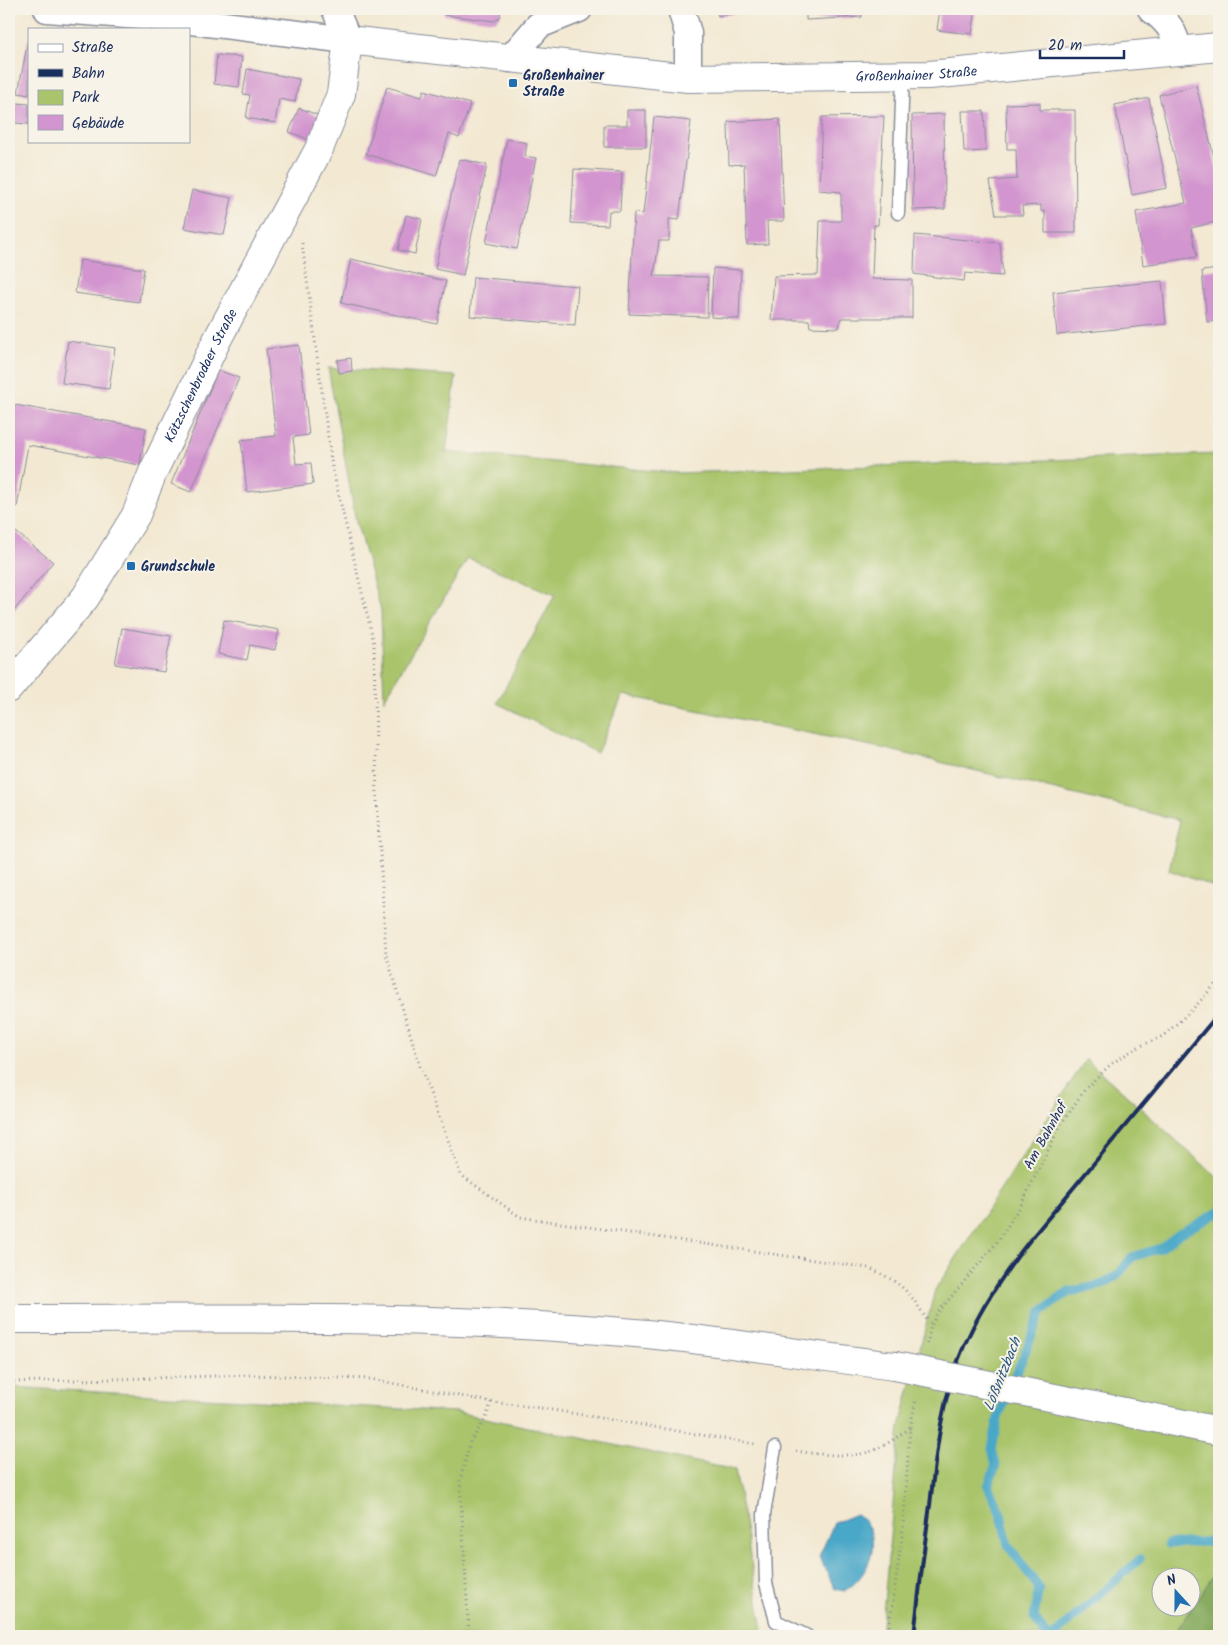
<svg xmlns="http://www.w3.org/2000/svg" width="1228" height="1645" font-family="Kalam,sans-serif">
  <rect width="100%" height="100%" fill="#f7f3e8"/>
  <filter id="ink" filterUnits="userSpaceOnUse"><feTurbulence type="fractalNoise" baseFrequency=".02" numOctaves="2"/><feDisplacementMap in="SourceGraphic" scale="10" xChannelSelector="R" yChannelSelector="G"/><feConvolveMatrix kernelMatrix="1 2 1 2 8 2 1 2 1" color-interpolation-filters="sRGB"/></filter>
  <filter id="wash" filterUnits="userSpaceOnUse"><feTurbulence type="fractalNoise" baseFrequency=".0096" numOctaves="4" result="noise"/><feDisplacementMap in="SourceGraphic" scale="20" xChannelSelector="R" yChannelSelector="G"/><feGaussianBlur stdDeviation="1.12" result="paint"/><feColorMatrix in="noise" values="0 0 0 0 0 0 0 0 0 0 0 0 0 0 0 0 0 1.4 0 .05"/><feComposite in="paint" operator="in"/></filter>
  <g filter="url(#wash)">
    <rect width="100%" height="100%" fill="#f3e9d3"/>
    <g fill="#a9c46a" stroke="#627a64" fill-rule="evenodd">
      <polygon points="328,368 456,376 446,452 677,473 1219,454 1219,881 1214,887 1169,870 1180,820 886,749 623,695 597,753 497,703 555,595 468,558 384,700 381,610 356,521"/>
      <path d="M 1086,1059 L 1219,1179 L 1219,1567 L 1173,1636 L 881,1636 L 900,1426 L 935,1290 ZM 1160,1578 L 1190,1578 L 1190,1608 L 1160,1608 Z"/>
      <polygon points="9,1387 456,1412 735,1470 764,1636 9,1636"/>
    </g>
    <polygon fill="#86aa5e" stroke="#506c5e" points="1219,1567 1219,1636 1173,1636"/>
    <path fill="#49a7c8" stroke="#326b93" d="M 856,1514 C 886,1533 871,1576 844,1591 L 835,1589 L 819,1557 L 834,1523 Z"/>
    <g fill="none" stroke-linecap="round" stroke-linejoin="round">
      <g stroke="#49a7c8" stroke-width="9">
        <polyline points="1168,1544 1219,1541"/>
        <polyline points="1046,1636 1034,1617 1039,1588 1008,1545 1001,1514 988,1486 996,1465 992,1449 998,1418 1042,1311 1069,1292 1101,1285 1118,1275 1132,1257 1161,1248 1179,1234 1219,1212"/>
        <polyline points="1053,1636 1140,1559"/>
      </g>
    </g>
    <g id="blocks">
      <g fill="#d395cf">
        <polygon points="444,9 501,9 500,17 495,21 444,15"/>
        <polygon points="717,9 757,9 757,10 718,16"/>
        <polygon points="806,9 862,9 862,17 806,20"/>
        <polygon points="940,9 976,9 972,34 937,30"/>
        <polygon points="28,40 29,40 29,95 18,93"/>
        <polygon points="217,55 242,57 239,87 214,84"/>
        <polygon points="247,69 299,79 295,102 279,99 275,123 246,118 250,95 243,94"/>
        <polygon points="1196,85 1219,177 1219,221 1191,228 1197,257 1143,265 1136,212 1186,203 1159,95"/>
        <polygon points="387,87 422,97 424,90 470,104 459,138 449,134 436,176 366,154"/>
        <polygon points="1149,98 1167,188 1132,195 1115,105"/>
        <polygon points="16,103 29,104 29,124 14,123"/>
        <polygon points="1040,103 1040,110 1075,110 1076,233 1045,233 1045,212 1041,211 1041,205 1022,206 1023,215 996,215 990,181 1017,179 1016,149 1007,149 1006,104"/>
        <polygon points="299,108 323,117 313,141 289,132"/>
        <polygon points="627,110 646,110 646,147 604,147 604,125 627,125"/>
        <polygon points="962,111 984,111 986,151 964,152"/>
        <polygon points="944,114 945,209 913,210 912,115"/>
        <polygon points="884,116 878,225 874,225 872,279 912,280 912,318 841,318 839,328 810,327 809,320 771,320 774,276 818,275 820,221 841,221 841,192 819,190 822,117"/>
        <polygon points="654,117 691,121 679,220 669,219 669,241 659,241 654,276 708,277 707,317 629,314 634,213 643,214"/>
        <polygon points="780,119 784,221 767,221 768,244 747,245 744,164 729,165 728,122"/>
        <polygon points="507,139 527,143 525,156 536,158 517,249 486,243"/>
        <polygon points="459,159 487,165 463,275 435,269"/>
        <polygon points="574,169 622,172 620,211 609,211 608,225 571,223"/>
        <polygon points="192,190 232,198 224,235 184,228"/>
        <polygon points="406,215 422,219 415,254 398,250"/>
        <polygon points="915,235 1000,243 1003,276 965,273 964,281 914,274"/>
        <polygon points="351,259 446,281 437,324 341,303"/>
        <polygon points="80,260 144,269 139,302 75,293"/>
        <polygon points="713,268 741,270 739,319 711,317"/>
        <polygon points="1219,269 1219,321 1207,322 1202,271"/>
        <polygon points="473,277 578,286 575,325 470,316"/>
        <polygon points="1162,281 1166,324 1057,335 1053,292"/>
        <polygon points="68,341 115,348 109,389 62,383"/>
        <polygon points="299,345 309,435 293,437 296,464 311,463 313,484 247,492 241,440 276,436 266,349"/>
        <polygon points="351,358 352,371 339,373 337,360"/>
        <polygon points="218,370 239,378 191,492 171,484"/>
        <polygon points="9,404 146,428 140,465 28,445 17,507 9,505"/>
        <polygon points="16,532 53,562 9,617 9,541"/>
        <polygon points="224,620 279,630 275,650 250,645 247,660 218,654"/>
        <polygon points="122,628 171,636 164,672 115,664"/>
      </g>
    </g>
  </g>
  <g filter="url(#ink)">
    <use href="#blocks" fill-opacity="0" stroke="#878c98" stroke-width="1"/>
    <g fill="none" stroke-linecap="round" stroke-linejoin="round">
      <defs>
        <g id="lane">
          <polyline points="898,213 903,75"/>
          <polyline points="775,1448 764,1514 766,1583 776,1621 807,1636"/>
        </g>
        <g id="street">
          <polyline points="47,9 166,18 348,40 335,9"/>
          <polyline points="681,9 688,33 688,78"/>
          <path d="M 1151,9 C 1169,23 1174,30 1179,52"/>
          <polyline points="510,59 539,25 579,9"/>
        </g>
        <g id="secondary">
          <path id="s1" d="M 9,688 L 85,598 L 136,515 L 153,472 L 218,338 L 319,149 L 341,94 L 348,40 L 688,78 L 929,75 L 1219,47"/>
          <path d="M 9,1319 C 221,1319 435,1314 647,1334 C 730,1342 813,1356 895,1366"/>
        </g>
      </defs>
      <use href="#lane" stroke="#878c98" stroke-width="15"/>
      <use href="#street" stroke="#878c98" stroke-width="29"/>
      <use href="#secondary" stroke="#878c98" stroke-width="30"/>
      <g stroke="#878c98" stroke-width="3" stroke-dasharray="1 4" stroke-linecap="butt">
        <path d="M 302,243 L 332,467 L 374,643 L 377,801 L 386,954 L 420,1066 L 461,1175 L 520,1217 L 869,1268 C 906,1285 910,1293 931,1326"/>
        <polyline points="927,1344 931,1326 936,1315 998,1241 1021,1205 1061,1124 1086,1088 1111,1064 1136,1048 1163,1036 1192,1010 1219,980"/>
        <polyline points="9,1382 252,1375 370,1379 491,1402 541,1408 755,1444"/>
        <path d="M 796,1451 C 815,1454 850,1458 869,1452 C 884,1447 897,1437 910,1428"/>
        <polyline points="890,1629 898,1636"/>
        <polyline points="469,1636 460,1481 470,1442 486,1418 491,1402"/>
        <polyline points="888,1636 903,1529 910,1428 916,1399"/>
      </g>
      <use href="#lane" stroke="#fff" stroke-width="12"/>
      <use href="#street" stroke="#fff" stroke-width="26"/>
      <use href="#secondary" stroke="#fff" stroke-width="28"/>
      <path stroke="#1b2f5e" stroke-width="4" d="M 914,1636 C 919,1592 924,1548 930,1505 C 936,1452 942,1395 964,1346 C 981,1307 1004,1273 1030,1240 L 1219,1013"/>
      <defs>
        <polyline id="secondary-bridge" points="895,1366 1219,1431"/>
      </defs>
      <use href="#secondary-bridge" stroke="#878c98" stroke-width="30" stroke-linecap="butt"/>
      <use href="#secondary-bridge" stroke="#fff" stroke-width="28"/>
    </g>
  </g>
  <g fill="#1f6fb2" stroke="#f7f3e8" stroke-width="2">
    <rect x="508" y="78" width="10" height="10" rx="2.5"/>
    <rect x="126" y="561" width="10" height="10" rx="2.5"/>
  </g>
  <g text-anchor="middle" stroke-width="4" stroke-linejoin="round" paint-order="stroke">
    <g font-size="14" fill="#1b2f5e" stroke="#f7f3e8">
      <text dy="5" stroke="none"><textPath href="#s1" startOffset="1309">Großenhainer Straße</textPath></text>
      <text dy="5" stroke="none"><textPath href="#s1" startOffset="369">Kötzschenbrodaer Straße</textPath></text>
      <text transform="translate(1045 1135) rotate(-61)" y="5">Am Bahnhof</text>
    </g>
    <g font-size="14" font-weight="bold" fill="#1b2f5e" stroke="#f7f3e8" text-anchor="start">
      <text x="523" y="80">Großenhainer<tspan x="523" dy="16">Straße</tspan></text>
      <text x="141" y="571">Grundschule</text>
    </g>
    <g font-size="15" font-style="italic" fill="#2b5983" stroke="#f7f3e8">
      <text transform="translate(1002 1374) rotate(-68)" y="5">Lößnitzbach</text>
    </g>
  </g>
  <rect width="1228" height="1645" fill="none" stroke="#f7f3e8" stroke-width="30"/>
  <rect x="28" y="28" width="162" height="115" fill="#f7f3e8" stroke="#9fa5b1"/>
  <rect x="38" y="44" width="25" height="8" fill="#ffffff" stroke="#9fa5b1"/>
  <text x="72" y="52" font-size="15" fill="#1b2f5e">Straße</text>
  <rect x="38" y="69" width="25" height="8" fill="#1b2f5e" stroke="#9fa5b1"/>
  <text x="72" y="78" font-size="15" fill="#1b2f5e">Bahn</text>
  <rect x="38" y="90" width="25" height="15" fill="#a9c46a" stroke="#9fa5b1"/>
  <text x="72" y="102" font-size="15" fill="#1b2f5e">Park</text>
  <rect x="38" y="115" width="25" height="15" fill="#d395cf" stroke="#9fa5b1"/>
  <text x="72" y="128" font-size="15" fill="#1b2f5e">Gebäude</text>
  <g transform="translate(1176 1592) rotate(339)"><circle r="24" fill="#f7f3e8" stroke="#9fa5b1"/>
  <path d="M0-4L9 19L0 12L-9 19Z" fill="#1f6fb2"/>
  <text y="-8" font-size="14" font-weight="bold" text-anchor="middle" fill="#1b2f5e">N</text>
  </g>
  <path d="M1040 50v8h84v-8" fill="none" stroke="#1b2f5e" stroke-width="2.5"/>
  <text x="1048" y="50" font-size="15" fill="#1b2f5e" stroke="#f7f3e8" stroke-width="4" paint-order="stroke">20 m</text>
</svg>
